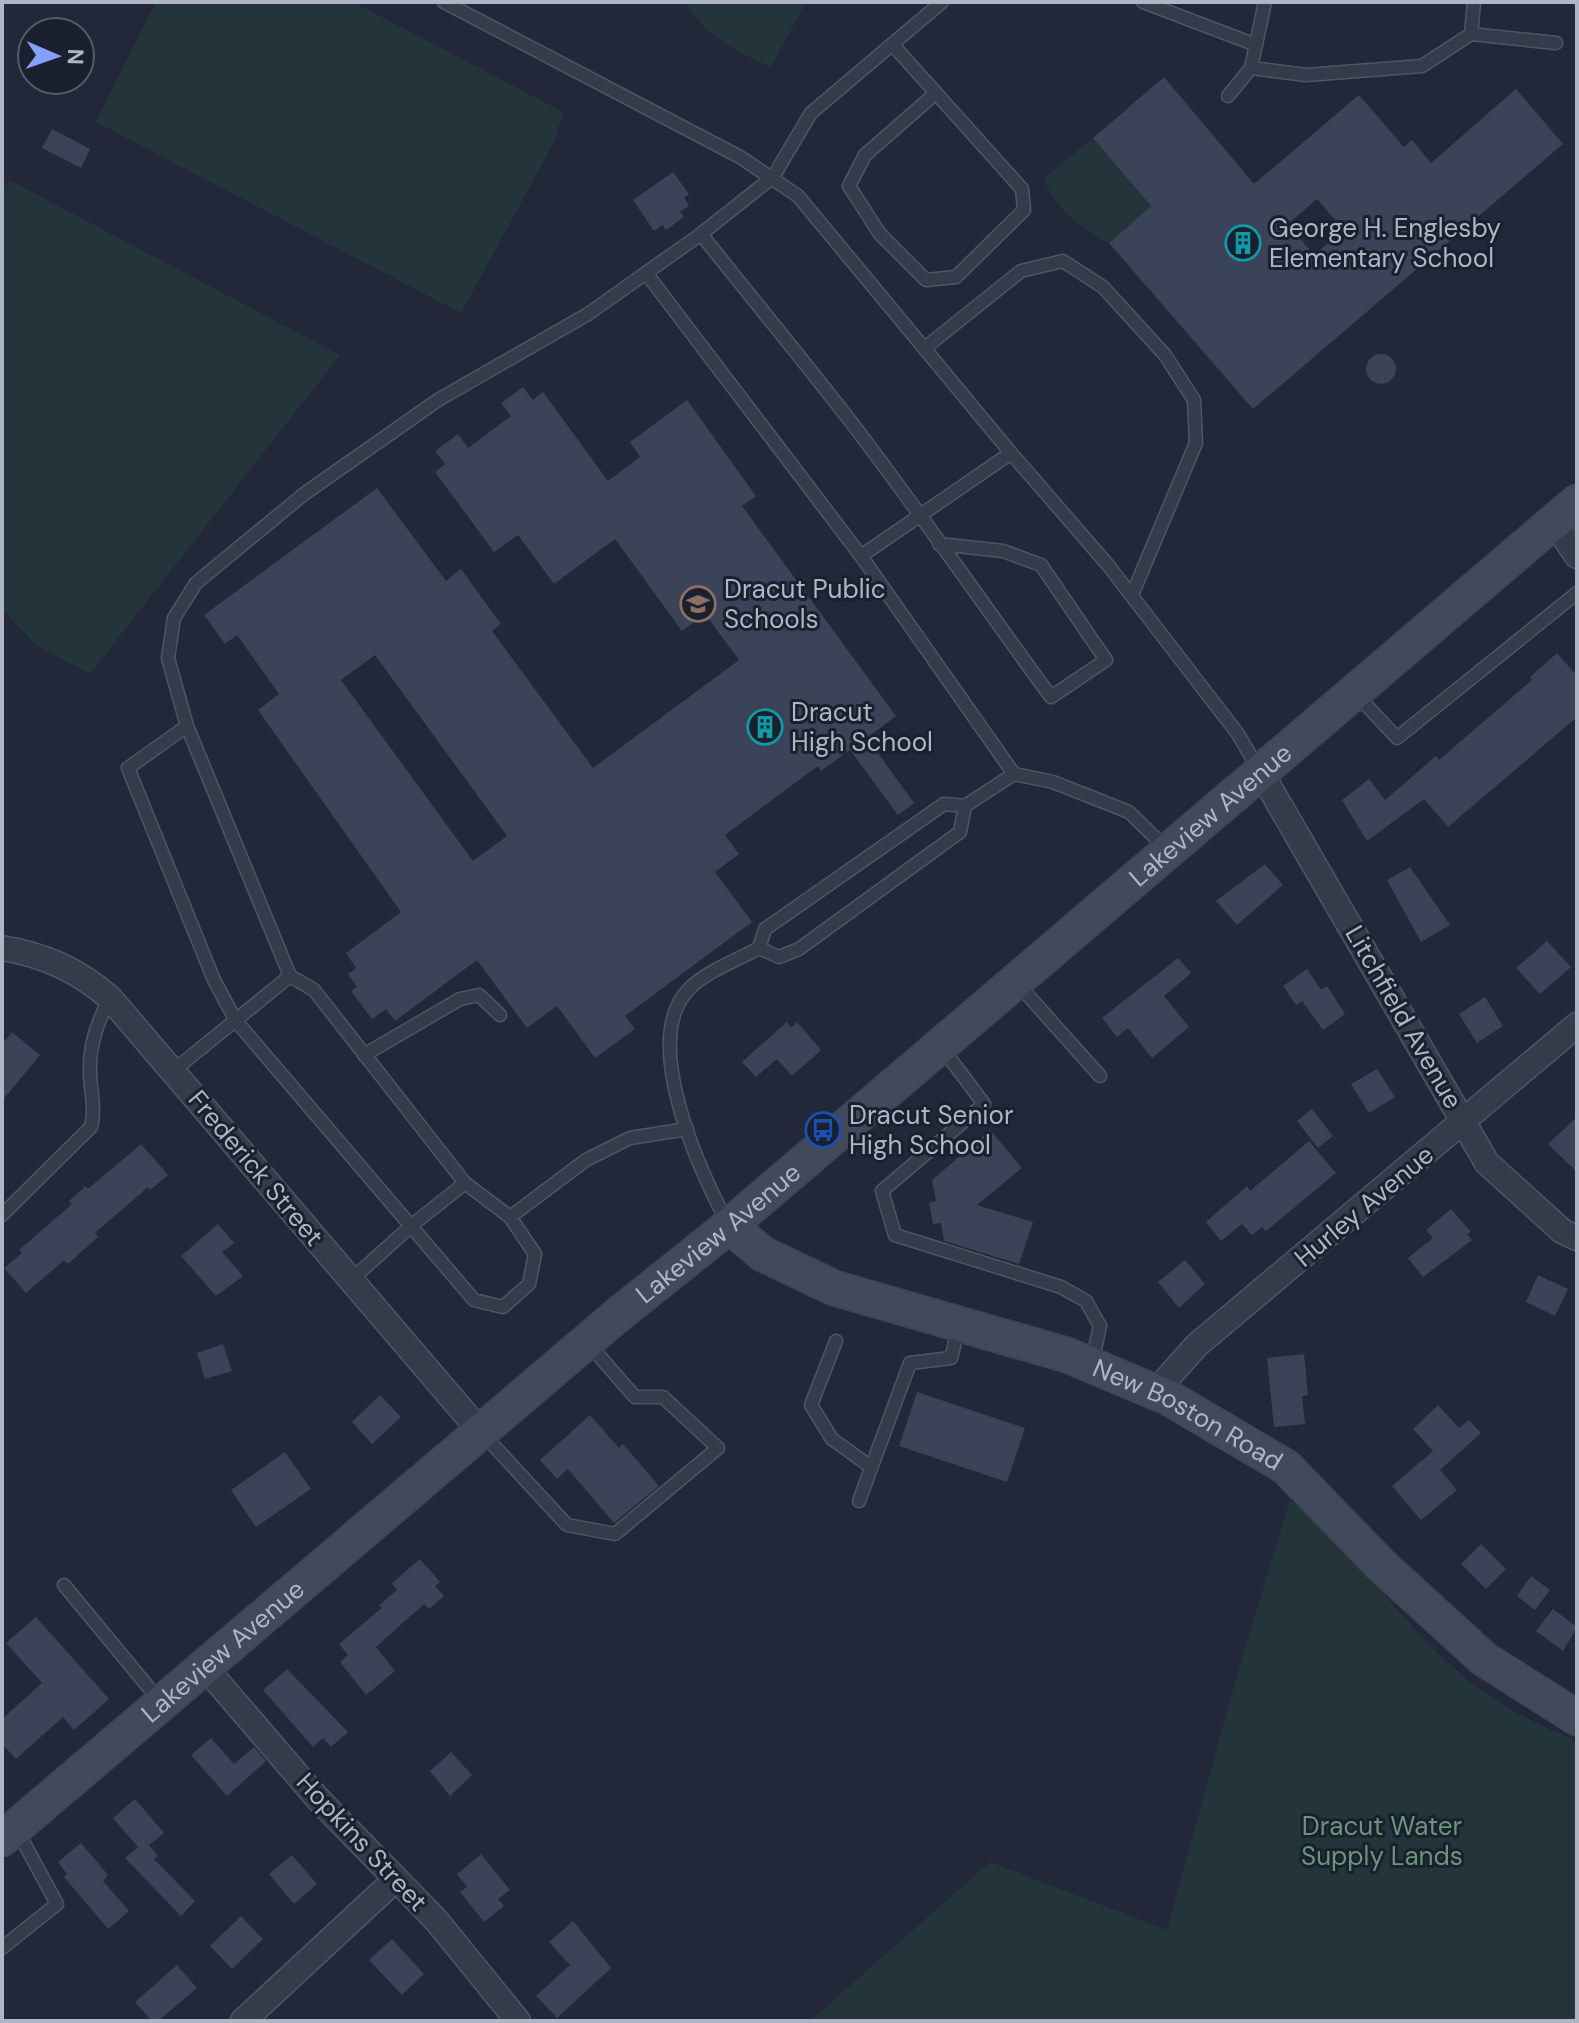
<svg xmlns="http://www.w3.org/2000/svg" width="1579" height="2023" font-family="'DM Sans',sans-serif">
  <rect width="100%" height="100%" fill="#22283a"/>
  <g fill="#23353b">
    <polygon points="156,2 353,2 565,113 556,131 559,133 461,313 96,122"/>
    <path d="M 685,2 L 806,2 L 771,67 C 735,51 706,37 685,2 Z"/>
    <path d="M 1093,138 L 1151,206 L 1109,243 C 1083,229 1053,208 1044,178 Z"/>
    <polygon points="9,180 340,355 90,674 36,645 2,609 2,192"/>
    <path d="M 1290,1500 C 1356,1549 1398,1621 1461,1674 C 1496,1704 1534,1724 1577,1741 L 1577,2021 L 810,2021 L 990,1862 L 1167,1930 L 1235,1682 Z"/>
  </g>
  <g fill="#3a4357" fill-rule="evenodd">
    <path d="M 1164,77 L 1254,184 L 1359,95 L 1404,147 L 1412,140 L 1431,163 L 1516,89 L 1563,144 L 1253,409 L 1109,243 L 1151,206 L 1093,138 ZM 1317,199 L 1344,230 L 1314,255 L 1288,224 Z"/>
    <polygon points="52,129 90,149 81,168 42,148"/>
    <polygon points="673,172 689,194 684,198 689,206 680,212 684,217 666,230 662,225 654,231 633,200"/>
    <circle cx="1381" cy="369" r="15"/>
    <path d="M 523,387 L 533,400 L 543,392 L 608,481 L 640,457 L 630,442 L 687,400 L 756,496 L 742,506 L 896,716 L 867,738 L 914,803 L 898,815 L 850,750 L 821,771 L 818,766 L 725,835 L 739,854 L 715,872 L 752,922 L 625,1016 L 635,1029 L 595,1058 L 557,1006 L 527,1028 L 477,960 L 395,1021 L 386,1009 L 372,1019 L 351,991 L 357,987 L 348,974 L 356,968 L 346,953 L 401,912 L 258,710 L 279,694 L 237,635 L 225,644 L 204,615 L 377,488 L 446,581 L 461,569 L 501,624 L 492,631 L 593,768 L 739,660 L 705,614 L 682,631 L 615,539 L 554,584 L 518,535 L 494,552 L 435,472 L 445,464 L 435,451 L 458,434 L 468,448 L 511,416 L 501,403 ZM 375,655 L 507,836 L 473,861 L 341,680 Z"/>
    <polygon points="1557,653 1577,676 1577,717 1448,827 1424,799 1367,841 1342,800 1369,779 1385,800 1436,756 1439,760 1532,680 1530,677"/>
    <polygon points="1265,864 1283,885 1237,925 1216,901"/>
    <polygon points="1410,867 1450,925 1421,942 1387,880"/>
    <polygon points="1547,941 1571,967 1540,994 1516,968"/>
    <polygon points="1178,958 1191,973 1164,996 1189,1027 1152,1058 1128,1028 1117,1037 1102,1018"/>
    <polygon points="1307,969 1321,990 1327,986 1345,1014 1323,1030 1302,1001 1296,1005 1283,986"/>
    <polygon points="1485,997 1503,1026 1477,1043 1459,1014"/>
    <polygon points="787,1022 791,1028 797,1022 821,1050 792,1076 777,1059 756,1077 742,1062"/>
    <polygon points="12,1032 40,1055 2,1101 2,1044"/>
    <polygon points="1377,1069 1395,1097 1369,1113 1351,1084"/>
    <polygon points="1312,1109 1333,1136 1318,1148 1297,1121"/>
    <polygon points="1577,1117 1577,1172 1548,1144"/>
    <polygon points="990,1130 1022,1168 977,1205 1033,1222 1019,1264 944,1241 941,1223 933,1224 929,1203 936,1201 932,1180"/>
    <polygon points="1309,1141 1336,1173 1266,1231 1262,1227 1252,1235 1242,1224 1221,1241 1206,1222 1247,1186 1250,1191"/>
    <polygon points="141,1144 168,1175 150,1190 148,1187 95,1233 98,1237 68,1264 64,1260 26,1293 4,1268 22,1253 19,1250 72,1204 69,1201 86,1186 88,1189"/>
    <polygon points="1451,1209 1471,1232 1467,1234 1472,1240 1423,1277 1408,1258 1433,1238 1426,1230"/>
    <polygon points="218,1224 234,1243 222,1252 243,1276 216,1296 181,1256"/>
    <polygon points="1185,1260 1205,1284 1179,1308 1158,1282"/>
    <polygon points="1538,1275 1568,1289 1555,1316 1526,1302"/>
    <polygon points="223,1344 232,1371 205,1379 197,1353"/>
    <polygon points="1304,1354 1308,1395 1302,1396 1305,1424 1274,1427 1267,1358"/>
    <polygon points="917,1392 1025,1428 1007,1482 899,1446"/>
    <polygon points="380,1395 401,1417 372,1444 352,1422"/>
    <polygon points="1438,1405 1459,1428 1469,1420 1481,1433 1440,1470 1457,1490 1421,1520 1392,1486 1433,1451 1413,1429"/>
    <polygon points="590,1415 619,1448 623,1444 659,1486 614,1523 568,1469 557,1479 540,1460"/>
    <polygon points="285,1452 311,1489 256,1527 231,1490"/>
    <polygon points="1481,1544 1506,1569 1486,1589 1461,1564"/>
    <polygon points="420,1559 440,1582 435,1586 444,1596 429,1609 424,1604 376,1647 395,1671 366,1695 340,1662 348,1655 339,1644 382,1608 379,1605 397,1590 392,1583"/>
    <polygon points="1531,1576 1550,1590 1535,1610 1517,1596"/>
    <polygon points="1553,1609 1577,1627 1563,1651 1536,1631"/>
    <polygon points="36,1617 109,1699 74,1730 63,1717 16,1759 2,1744 2,1719 42,1683 6,1643"/>
    <polygon points="287,1669 348,1732 331,1747 323,1738 313,1747 263,1690"/>
    <polygon points="211,1738 234,1764 254,1747 266,1761 227,1796 191,1755"/>
    <polygon points="451,1752 472,1775 450,1796 430,1771"/>
    <polygon points="135,1799 164,1833 149,1845 158,1856 154,1859 195,1901 181,1916 125,1858 138,1847 113,1818"/>
    <polygon points="81,1843 108,1875 103,1881 129,1911 108,1929 64,1877 67,1874 58,1862"/>
    <polygon points="481,1854 510,1890 498,1899 504,1906 484,1922 460,1892 467,1887 457,1874"/>
    <polygon points="292,1855 317,1884 294,1904 269,1874"/>
    <polygon points="241,1916 263,1939 232,1969 210,1946"/>
    <polygon points="573,1921 611,1968 557,2018 536,1996 570,1965 549,1942"/>
    <polygon points="392,1939 424,1974 402,1995 369,1960"/>
    <polygon points="177,1965 197,1988 158,2021 152,2021 135,2002"/>
  </g>
  <g fill="none" stroke-linecap="round" stroke-linejoin="round">
    <defs>
      <g id="lane">
        <polyline points="444,2 740,157 798,196 1011,453 1108,565 1238,734 1259,770"/>
        <polyline points="1143,2 1256,45"/>
        <polyline points="1471,34 1474,2"/>
        <polyline points="892,44 1022,189 1024,210 956,277 926,280 880,234 849,186 865,155 936,93"/>
        <polyline points="1251,68 1306,75 1422,66 1471,34 1556,43"/>
        <polyline points="1228,96 1251,68 1265,2"/>
        <path d="M 701,234 C 754,301 809,367 861,435 C 926,521 987,610 1051,697 L 1106,660 L 1041,565 L 1003,551 L 939,544"/>
        <polyline points="646,273 861,556 1011,453"/>
        <polyline points="926,347 1021,271 1063,261 1103,287 1165,355 1194,400 1196,443 1132,595"/>
        <polyline points="861,556 1014,774"/>
        <polyline points="1355,693 1397,738 1577,593"/>
        <polyline points="187,726 290,976 314,990 465,1183 510,1217"/>
        <polyline points="759,948 779,957 799,949 960,832 965,806"/>
        <polyline points="1017,983 1100,1076"/>
        <polyline points="942,1048 984,1104 882,1191 895,1235 1061,1287 1086,1301 1100,1326 1092,1362"/>
        <polyline points="364,1055 460,999 479,995 500,1015"/>
        <polyline points="173,1071 290,976"/>
        <polyline points="687,1129 630,1138 586,1160 510,1217 535,1254 529,1284 503,1307 474,1300 236,1021 214,980 128,768 187,726 168,658 174,618 196,583 304,494 438,400 588,314 701,234 773,177 811,113 942,2"/>
        <path d="M 2,1215 L 91,1127 C 96,1108 90,1090 90,1071 C 89,1045 98,1020 110,998"/>
        <path d="M 728,1224 C 700,1171 638,1039 690,988 C 707,971 738,960 759,948 L 765,929 L 944,804 L 965,806 L 1014,774 L 1053,782 L 1129,812 L 1167,849"/>
        <polyline points="351,1280 411,1226 465,1183"/>
        <polyline points="836,1341 811,1405 832,1439 871,1467"/>
        <polyline points="482,1433 567,1525 615,1534 718,1448 663,1397 635,1397 588,1343"/>
        <polyline points="859,1501 910,1363 951,1358 959,1326"/>
        <polyline points="64,1585 159,1700"/>
        <polyline points="2,1948 57,1904 17,1830"/>
      </g>
      <g id="street">
        <polyline points="1554,522 1577,556"/>
        <polyline points="1260,771 1487,1163 1562,1231 1577,1238"/>
        <path d="M 2,948 C 44,955 78,970 110,998 L 480,1431"/>
        <polyline points="1155,1392 1197,1345 1577,1025"/>
        <polyline points="204,1666 318,1799 436,1920 518,2021"/>
        <polyline points="243,2021 396,1879"/>
      </g>
      <g id="secondary">
        <path id="s1" d="M 729,1226 L 763,1254 L 834,1288 L 1067,1355 L 1169,1398 L 1286,1467 L 1382,1566 L 1484,1659 L 1577,1718"/>
        <path id="s2" d="M 2,1839 L 619,1314 L 729,1226 L 1577,502"/>
      </g>
    </defs>
    <use href="#lane" stroke="#505565" stroke-width="15"/>
    <use href="#street" stroke="#505565" stroke-width="27"/>
    <use href="#secondary" stroke="#3e4453" stroke-width="37"/>
    <use href="#lane" stroke="#353b4a" stroke-width="12"/>
    <use href="#street" stroke="#353b4a" stroke-width="24"/>
    <use href="#secondary" stroke="#43495d" stroke-width="34"/>
  </g>
  <defs>
    <symbol id="building-ring" viewBox="-11 -11 22 22"><circle r="9.5" fill="#1b202f" stroke="#0f9aa8" stroke-width="1.5"/><path d="M-4-6H4V6H1V3H-1V6H-4ZM-2.5-4.3h1.7v1.8h-1.7ZM.8-4.3h1.7v1.8H.8ZM-2.5-1h1.7V.8h-1.7ZM.8-1h1.7V.8H.8Z" fill="#0f9aa8"/></symbol>
    <symbol id="school-ring" viewBox="-11 -11 22 22"><circle r="9.5" fill="#1b202f" stroke="#8d6e63" stroke-width="1.5"/><path d="M0-5L7-2L0 1L-7-2ZM-4 1L0 2.5L4 1V4Q0 6-4 4Z" fill="#8d6e63"/></symbol>
    <symbol id="bus-ring" viewBox="-11 -11 22 22"><circle r="9.5" fill="#1b202f" stroke="#1a4fb4" stroke-width="1.5"/><path d="M-5-6H5V4H4V6H2V4H-2V6H-4V4H-5ZM-3.5-4V0h7V-4ZM-3.5 1.2v1.5H-2V1.2ZM2 1.2v1.5H3.5V1.2Z" fill="#1a4fb4"/></symbol>
  </defs>
  <g fill-rule="evenodd">
    <use href="#building-ring" x="1223" y="223" width="40" height="40"/>
    <use href="#school-ring" x="678" y="584" width="40" height="40"/>
    <use href="#building-ring" x="745" y="707" width="40" height="40"/>
    <use href="#bus-ring" x="803" y="1110" width="40" height="40"/>
  </g>
  <g text-anchor="middle" stroke-width="6" stroke-linejoin="round" paint-order="stroke">
    <g font-size="26" fill="#b0b5c6" stroke="#1b202f" text-anchor="start">
      <text x="1269" y="237">George H. Englesby<tspan x="1269" dy="30">Elementary School</tspan></text>
      <text x="724" y="598">Dracut Public<tspan x="724" dy="30">Schools</tspan></text>
      <text x="791" y="721">Dracut<tspan x="791" dy="30">High School</tspan></text>
      <text x="849" y="1124">Dracut Senior<tspan x="849" dy="30">High School</tspan></text>
    </g>
    <g font-size="26" fill="#b0b5c6" stroke="#1b202f">
      <text dy="9" stroke="none"><textPath href="#s2" startOffset="1584">Lakeview Avenue</textPath></text>
      <text transform="translate(1404 1017) rotate(60)" y="9">Litchfield Avenue</text>
      <text transform="translate(256 1168) rotate(50)" y="9">Frederick Street</text>
      <text transform="translate(1364 1206) rotate(-40)" y="9">Hurley Avenue</text>
      <text dy="9" stroke="none"><textPath href="#s2" startOffset="938">Lakeview Avenue</textPath></text>
      <text dy="9" stroke="none"><textPath href="#s1" startOffset="500">New Boston Road</textPath></text>
      <text dy="9" stroke="none"><textPath href="#s2" startOffset="290">Lakeview Avenue</textPath></text>
      <text transform="translate(362 1842) rotate(47)" y="9">Hopkins Street</text>
    </g>
    <g font-size="26" fill="#679779" stroke="#1b202f">
      <text x="1382" y="1835">Dracut Water<tspan x="1382" dy="30">Supply Lands</tspan></text>
    </g>
  </g>
  <rect width="1579" height="2023" fill="none" stroke="#b0b5c6" stroke-width="8"/>
  <g transform="translate(56 56) rotate(92)"><circle r="38" fill="#1b202f" stroke="#575c6b" stroke-width="2"/>
  <path d="M0-6L14 30L0 20L-14 30Z" fill="#84a0f7"/>
  <text y="-12" font-size="22" font-weight="bold" text-anchor="middle" fill="#b0b5c6">N</text>
  </g>
</svg>
